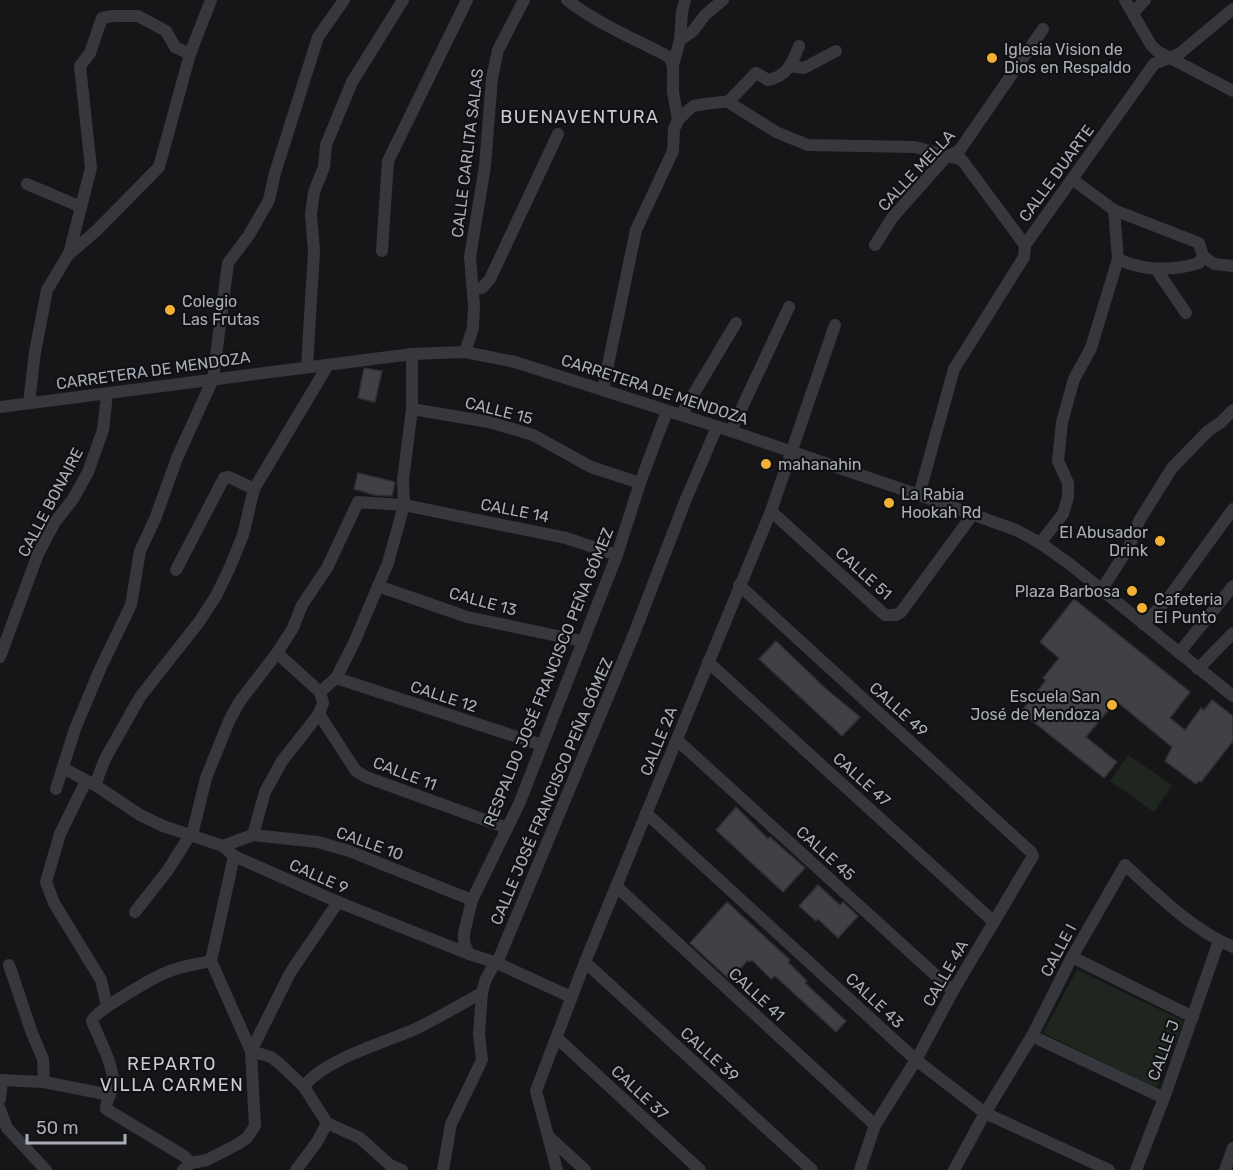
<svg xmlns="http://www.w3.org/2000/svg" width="1233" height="1170" font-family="Rubik,sans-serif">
  <rect width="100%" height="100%" fill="#161618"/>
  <g fill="#1e261f">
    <polygon points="1128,755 1172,785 1154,812 1110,781"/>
    <polygon points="1077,970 1184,1021 1157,1088 1043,1033"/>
  </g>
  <g fill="#404145" stroke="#303034" stroke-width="1.5">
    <polygon points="364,368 382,371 375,402 358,398"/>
    <polygon points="358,473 395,482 392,496 374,495 354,489"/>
    <polygon points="1074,599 1190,692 1170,718 1185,730 1201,708 1204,710 1212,700 1233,716 1233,741 1201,782 1199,781 1196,784 1165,761 1172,747 1116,701 1086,737 1117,762 1104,778 1021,712 1046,680 1043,678 1059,658 1040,642"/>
    <polygon points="776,641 825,688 860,717 842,736 759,659"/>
    <polygon points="736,807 768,839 770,837 805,868 783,892 716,830"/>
    <polygon points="818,885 840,905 843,902 858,916 838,938 818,919 816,921 799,906"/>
    <polygon points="727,902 790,960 788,962 807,981 805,983 846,1021 836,1032 775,976 771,979 752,960 750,962 748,960 730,980 690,943"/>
  </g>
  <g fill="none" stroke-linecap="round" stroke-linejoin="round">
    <g stroke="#37383d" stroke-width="12">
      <path d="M 567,0 C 598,24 635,39 669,57 L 673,65 L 673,92 L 678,120 L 674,129 L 673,151 L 636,230 L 603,389"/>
      <polyline points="1125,0 1151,45 1157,51 1233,91"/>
      <polyline points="1133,13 1145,0"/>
      <polyline points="680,40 693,31 705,15 723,0"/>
      <polyline points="673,65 680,40 682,12 685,0"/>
      <polyline points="791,66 804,68 836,51"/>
      <path d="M 728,102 L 756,73 L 768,80 C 788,76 792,63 799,46"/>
      <path d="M 678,120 C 683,116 688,109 694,106 C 696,105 726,101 728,102 L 778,133 L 808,145 L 915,147 L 962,160 L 1025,245"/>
      <path d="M 1072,179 L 1114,210 L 1199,243 L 1203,256 L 1199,263 C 1173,271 1143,271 1118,259"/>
      <polyline points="27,184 81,207"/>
      <polyline points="875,245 892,218 946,157 959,151 1043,29"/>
      <polyline points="382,251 388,161 467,0"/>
      <polyline points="69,254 91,168 80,66 90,53 102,18 112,16 138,16 166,31 175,47 190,54"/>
      <polyline points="1203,256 1214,264 1233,266"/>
      <polyline points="1156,269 1186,313"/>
      <polyline points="473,289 482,288 490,279 558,134"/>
      <polyline points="465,352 473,328 474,306 470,257 485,166 492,78 498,50 524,0"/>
      <polyline points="307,367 314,251 311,214 314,192 324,167 326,145 352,82 403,0"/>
      <polyline points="29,403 35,352 47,290 68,255 96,231 159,167 190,54 211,0"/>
      <polyline points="0,407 412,354 465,352 515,362 731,431 919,495 1016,530 1040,543 1071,565 1233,696"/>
      <polyline points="412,409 489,422 533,435 591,467 640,483"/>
      <polyline points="681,415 736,323"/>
      <polyline points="731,431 789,307"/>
      <polyline points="919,495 954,369 1024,257 1025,245 1154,64 1179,54 1233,9"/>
      <polyline points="771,511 885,615 896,615 901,612 973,514"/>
      <polyline points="1040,543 1063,514 1068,497 1068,483 1058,461 1062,422 1074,379 1091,348 1118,259 1114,210"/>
      <polyline points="176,570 224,478 229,477 254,489"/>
      <polyline points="739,585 1031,852 1033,856 953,991 916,1060 875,1125 860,1170"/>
      <polyline points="378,586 467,617 582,641"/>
      <polyline points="1102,589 1129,547 1139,521 1172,468 1208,431 1220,423 1233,410"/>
      <polyline points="1143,624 1167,600 1233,509"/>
      <polyline points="277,653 320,692"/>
      <polyline points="1179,653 1233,586"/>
      <polyline points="0,657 38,554 55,522 73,499 88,472 103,430 107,394"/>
      <polyline points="708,662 994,922"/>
      <polyline points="1198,669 1233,633"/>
      <polyline points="336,678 542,745"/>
      <polyline points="319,714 356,771 366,777 507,828"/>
      <polyline points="677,740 953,991"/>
      <polyline points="63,768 95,785 140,815 163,826 223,846 234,856 338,902 469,954 497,963 571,997"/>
      <polyline points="86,781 60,834 46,882 54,903 101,980 107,1006"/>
      <polyline points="95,785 105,759 140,697 199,622 216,596 230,567 243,535 254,489 328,365"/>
      <polyline points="56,789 75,729 101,667 131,605 140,551 155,519 177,458 213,379 228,263 249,235 269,200 275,173 318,37 344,0"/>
      <polyline points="646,813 916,1060 985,1113 1109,1170"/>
      <polyline points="192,835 206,778 229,721 240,701 277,653 293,628 302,605 327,568 358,502 404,505 566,538 617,555"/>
      <polyline points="253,835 318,842 349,851 472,900"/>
      <polyline points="223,846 253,835 265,792 282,761 319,714 323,703 320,692 336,678 353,645 388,563 404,505 403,480 412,409 412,354"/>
      <polyline points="234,856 211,961 251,1051 271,1057 280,1064 304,1087 327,1123 360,1138 390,1165 402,1170"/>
      <polyline points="617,887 875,1125"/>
      <polyline points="135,912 168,870 190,835"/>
      <polyline points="469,954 464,943 464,933 472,900 519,804 617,555 640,483 667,411"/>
      <polyline points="1072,957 1193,1017"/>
      <polyline points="585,962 812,1170"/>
      <polyline points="9,965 32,1033 43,1059 44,1082"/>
      <polyline points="1032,1036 1164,1098"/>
      <polyline points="557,1038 700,1170"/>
      <polyline points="0,1080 44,1082 110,1095"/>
      <path d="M 304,1087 C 321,1061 383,1043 413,1030 C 437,1019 459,1005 482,993"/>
      <polyline points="0,1099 2,1080"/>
      <polyline points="0,1109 7,1128 46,1170"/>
      <polyline points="549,1137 585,1170"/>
      <path d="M 191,1163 L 184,1156 L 106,1109 C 106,1100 111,1094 113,1086 C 115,1067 99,1039 92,1021 C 96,1010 156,976 170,971 C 183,966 198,964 211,961"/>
      <polyline points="183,1170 191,1163 207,1160 238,1144 247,1138 255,1126 251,1051 290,973 338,902"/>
      <polyline points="296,1170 317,1142 327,1123"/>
      <polyline points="443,1170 451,1124 482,1060 479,1034 482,993 485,981 492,968 497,963 632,639 686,499 717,427"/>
      <polyline points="557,1170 536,1091 585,962 771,511 835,325"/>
      <path d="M 954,1170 L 985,1113 L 1032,1036 L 1072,957 L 1125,865 C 1158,895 1191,929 1233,947"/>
      <polyline points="1136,1170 1164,1098 1219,941"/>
      <polyline points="1225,1170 1233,1148"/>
    </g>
  </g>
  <g fill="#f2b134" stroke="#111113" stroke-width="2">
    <circle cx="992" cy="58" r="6"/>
    <circle cx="170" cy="310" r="6"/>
    <circle cx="766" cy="464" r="6"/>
    <circle cx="889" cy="503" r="6"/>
    <circle cx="1160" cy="541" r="6"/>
    <circle cx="1132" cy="591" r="6"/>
    <circle cx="1142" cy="608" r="6"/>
    <circle cx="1112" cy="705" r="6"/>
  </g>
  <g text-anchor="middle" stroke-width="4.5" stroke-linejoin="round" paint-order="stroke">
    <g font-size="16" fill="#a8adb8" stroke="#111113" text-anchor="start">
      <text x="1004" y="55">Iglesia Vision de<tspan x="1004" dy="18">Dios en Respaldo</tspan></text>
      <text x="182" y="307">Colegio<tspan x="182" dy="18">Las Frutas</tspan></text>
      <text x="778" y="470">mahanahin</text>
      <text x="901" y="500">La Rabia<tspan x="901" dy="18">Hookah Rd</tspan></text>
      <text x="1148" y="538" text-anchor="end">El Abusador<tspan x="1148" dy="18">Drink</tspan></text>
      <text x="1120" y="597" text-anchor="end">Plaza Barbosa</text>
      <text x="1154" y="605">Cafeteria<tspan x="1154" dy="18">El Punto</tspan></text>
      <text x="1100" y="702" text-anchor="end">Escuela San<tspan x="1100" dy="18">José de Mendoza</tspan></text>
    </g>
    <g font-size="16" fill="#a8adb8" stroke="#111113">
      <text transform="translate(467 153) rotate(-83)" y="6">CALLE CARLITA SALAS</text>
      <text transform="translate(916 170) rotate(-47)" y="6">CALLE MELLA</text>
      <text transform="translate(1056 173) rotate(-54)" y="6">CALLE DUARTE</text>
      <text transform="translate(153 370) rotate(-8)" y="6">CARRETERA DE MENDOZA</text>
      <text transform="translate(655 389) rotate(18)" y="6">CARRETERA DE MENDOZA</text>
      <text transform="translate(499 410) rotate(14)" y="6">CALLE 15</text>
      <text transform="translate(50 502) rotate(-62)" y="6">CALLE BONAIRE</text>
      <text transform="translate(515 510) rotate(11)" y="6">CALLE 14</text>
      <text transform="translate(864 573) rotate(42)" y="6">CALLE 51</text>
      <text transform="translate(483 601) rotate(15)" y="6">CALLE 13</text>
      <text transform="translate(548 677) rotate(-68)" y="6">RESPALDO JOSÉ FRANCISCO PEÑA GÓMEZ</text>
      <text transform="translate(444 696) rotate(18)" y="6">CALLE 12</text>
      <text transform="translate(899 709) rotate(42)" y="6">CALLE 49</text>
      <text transform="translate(658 741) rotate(-68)" y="6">CALLE 2A</text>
      <text transform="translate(405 773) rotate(21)" y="6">CALLE 11</text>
      <text transform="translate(862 779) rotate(42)" y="6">CALLE 47</text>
      <text transform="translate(551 791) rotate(-67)" y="6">CALLE JOSÉ FRANCISCO PEÑA GÓMEZ</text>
      <text transform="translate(370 843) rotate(20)" y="6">CALLE 10</text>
      <text transform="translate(826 853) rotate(42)" y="6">CALLE 45</text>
      <text transform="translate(319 876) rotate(24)" y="6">CALLE 9</text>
      <text transform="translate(1058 950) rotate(-62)" y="6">CALLE I</text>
      <text transform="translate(945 973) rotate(-60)" y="6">CALLE 4A</text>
      <text transform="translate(757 994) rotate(43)" y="6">CALLE 41</text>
      <text transform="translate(875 1000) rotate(43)" y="6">CALLE 43</text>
      <text transform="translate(1163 1050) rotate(-70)" y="6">CALLE J</text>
      <text transform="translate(710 1054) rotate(42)" y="6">CALLE 39</text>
      <text transform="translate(640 1092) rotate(43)" y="6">CALLE 37</text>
    </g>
    <g font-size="18" letter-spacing="1.5" fill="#c9ccd4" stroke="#111113">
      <text x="580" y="123">BUENAVENTURA</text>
      <text x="172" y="1070">REPARTO<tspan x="172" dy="21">VILLA CARMEN</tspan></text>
    </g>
  </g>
  <path d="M27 1134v9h98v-9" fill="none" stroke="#a8adb8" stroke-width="3"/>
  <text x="36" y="1134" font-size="18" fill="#a8adb8" stroke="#111113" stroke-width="4.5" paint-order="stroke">50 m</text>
</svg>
